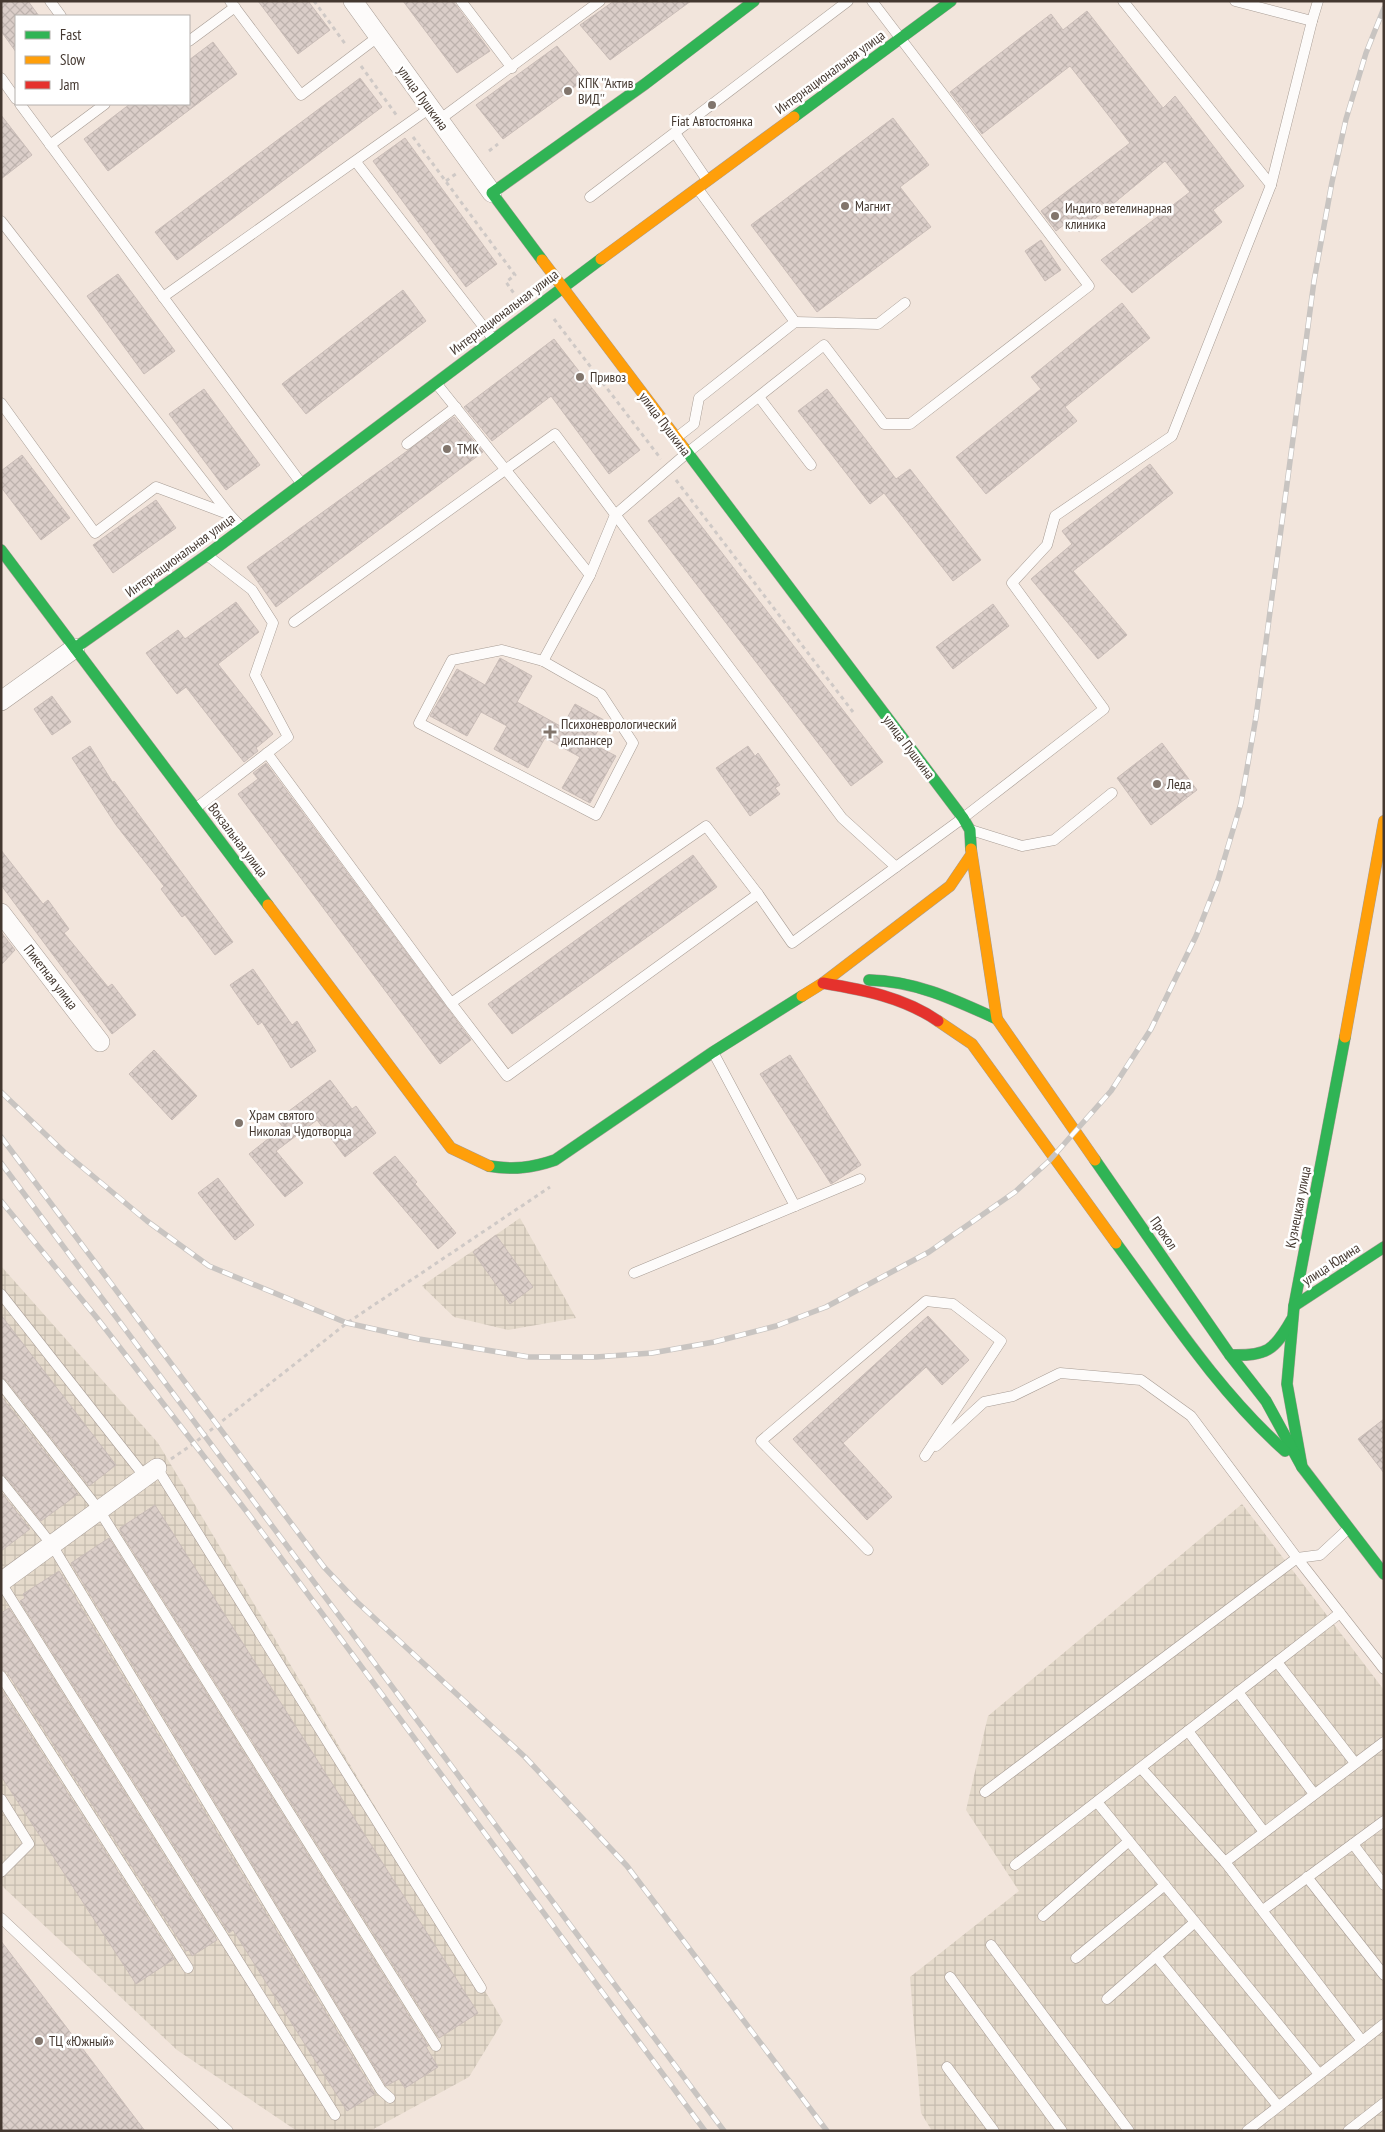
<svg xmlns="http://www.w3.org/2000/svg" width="1385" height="2132" font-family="'PT Sans Narrow',sans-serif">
  <defs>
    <pattern id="industrial-grid" width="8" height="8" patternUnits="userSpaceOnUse" patternTransform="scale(1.25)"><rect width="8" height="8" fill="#e5dacb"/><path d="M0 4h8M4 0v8" fill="none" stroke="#c6bcaf"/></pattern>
    <pattern id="building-cross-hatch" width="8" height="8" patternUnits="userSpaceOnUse" patternTransform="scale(1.25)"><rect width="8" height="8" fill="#dbcec9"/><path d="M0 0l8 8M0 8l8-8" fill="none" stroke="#bdb2ad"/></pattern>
  </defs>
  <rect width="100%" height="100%" fill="#f2e5dc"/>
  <g fill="url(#industrial-grid)">
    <polygon points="520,1218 576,1318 508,1330 454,1317 422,1286"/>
    <polygon points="1,1266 158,1443 503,2021 469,2077 370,2131 297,2131 177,2050 1,1885"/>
    <polygon points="1242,1504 1384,1690 1384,2131 932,2131 921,2113 910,1977 1019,1891 966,1810 988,1716"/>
  </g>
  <g fill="url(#building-cross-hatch)" stroke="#cabdb8">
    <polygon points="1,1 28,1 39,16 16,16 16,52 1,31"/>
    <polygon points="258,1 308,1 330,30 298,54"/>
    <polygon points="403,1 453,1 490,51 457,73"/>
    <polygon points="614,1 691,1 610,60 580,25"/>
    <polygon points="1087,11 1163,108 1175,96 1244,186 1213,210 1222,222 1132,293 1101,260 1190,192 1165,161 1079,232 1070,220 1056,231 1041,211 1130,143 1070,66 982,134 950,92 1051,14 1063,30"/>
    <polygon points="213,42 237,74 108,171 84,139 130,104 189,104 189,60"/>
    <polygon points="557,46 584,80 503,139 476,105"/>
    <polygon points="360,78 382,107 177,260 155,232"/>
    <polygon points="1,115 32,155 1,179"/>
    <polygon points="893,118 929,165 900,187 931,227 817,312 751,225"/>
    <polygon points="405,138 497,264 466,287 373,161"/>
    <polygon points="1041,240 1061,270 1045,281 1025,251"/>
    <polygon points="118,274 175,351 144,374 87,296"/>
    <polygon points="403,290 426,321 306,414 282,384"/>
    <polygon points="1122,303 1150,338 1065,407 1077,421 986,494 956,457 1041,389 1031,377"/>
    <polygon points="554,339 640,450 609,474 551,396 492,441 464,407"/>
    <polygon points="204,389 260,465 226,490 169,414"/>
    <polygon points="827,389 896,479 910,469 981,560 953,581 884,493 870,504 798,411"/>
    <polygon points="454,417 483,452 276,607 247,567"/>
    <polygon points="22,455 70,518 41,540 1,487 1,471"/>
    <polygon points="1150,464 1173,493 1073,571 1127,635 1098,659 1031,579 1072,544 1062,531"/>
    <polygon points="679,497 883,762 851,786 648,521"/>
    <polygon points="156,500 176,528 113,573 93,545"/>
    <polygon points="236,602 259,632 218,664 273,734 256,748 258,751 244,762 186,687 177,694 146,653 178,630 185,639"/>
    <polygon points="993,604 1009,626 953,669 936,647"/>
    <polygon points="500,658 532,676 517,702 562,727 575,704 604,720 591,743 616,756 590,803 562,788 580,757 545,738 528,768 494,749 507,726 481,712 467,736 430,716 457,669 485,685"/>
    <polygon points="52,696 71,722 52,735 34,709"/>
    <polygon points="1162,743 1197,790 1151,825 1117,778"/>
    <polygon points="90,746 113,783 114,781 233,942 215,955 185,915 182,917 161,889 164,886 116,825 72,758"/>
    <polygon points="748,746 755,756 758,753 780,785 775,788 780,794 750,816 716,768"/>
    <polygon points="266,763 471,1040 440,1064 238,794 258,779 253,773"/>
    <polygon points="1,850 43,904 48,900 69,929 64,933 108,987 112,984 136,1015 112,1034 1,885"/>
    <polygon points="693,855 717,887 512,1034 488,1004"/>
    <polygon points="1,932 15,950 1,965"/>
    <polygon points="253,969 292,1025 297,1021 316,1051 291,1068 262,1022 258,1025 230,985"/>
    <polygon points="154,1050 197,1096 172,1120 129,1074"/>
    <polygon points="790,1055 861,1165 831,1184 760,1074"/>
    <polygon points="330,1080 352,1109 356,1106 376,1133 345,1157 317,1120 276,1151 303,1183 285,1197 249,1154 283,1127 277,1120"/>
    <polygon points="395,1156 417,1182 415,1184 456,1233 438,1249 373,1173"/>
    <polygon points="218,1178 254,1225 235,1240 198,1193"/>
    <polygon points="496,1235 533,1287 510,1304 473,1252"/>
    <polygon points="1,1315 116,1465 89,1486 6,1380 1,1377"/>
    <polygon points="928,1316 969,1360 942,1385 926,1367 843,1443 892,1497 867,1520 793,1439"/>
    <polygon points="1,1396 78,1494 41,1521 6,1477 1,1474"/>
    <polygon points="1384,1419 1384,1473 1358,1439"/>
    <polygon points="1,1492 30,1529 1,1551"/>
    <polygon points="155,1505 478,2013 439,2038 120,1531 120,1528"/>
    <polygon points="109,1538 428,2046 426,2047 438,2067 405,2088 399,2079 386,2086 71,1563"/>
    <polygon points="59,1571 375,2094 347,2111 233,1930 229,1933 20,1601 25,1598 23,1594"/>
    <polygon points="9,1608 217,1940 192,1956 189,1950 186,1951 7,1672 1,1669 1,1613"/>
    <polygon points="1,1689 174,1959 136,1984 1,1776"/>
    <polygon points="1,1941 145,2131 1,2131"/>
  </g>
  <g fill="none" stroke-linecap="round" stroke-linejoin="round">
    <defs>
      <g id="lane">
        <polyline points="50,1 61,16"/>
        <polyline points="230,1 301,95 379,36"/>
        <polyline points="461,1 512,68"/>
        <polyline points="1235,1 1312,21 1318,1"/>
        <polyline points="189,41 235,7"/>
        <polyline points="1,78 16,99"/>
        <polyline points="20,104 301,483"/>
        <polyline points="439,120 600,1"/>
        <polyline points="675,133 707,180"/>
        <polyline points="50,145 105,104"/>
        <polyline points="356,162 493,339"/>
        <polyline points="1271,185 1312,21"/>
        <polyline points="698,189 795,322"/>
        <polyline points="590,197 848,1"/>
        <polyline points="1,221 229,514 242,528"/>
        <polyline points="163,297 430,108"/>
        <polyline points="436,383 590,575"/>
        <polyline points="759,397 811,465"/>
        <polyline points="1,403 95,533 156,487 228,514"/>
        <polyline points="676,438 694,424 699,398 795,322 878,324 905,303"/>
        <polyline points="407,444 456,407"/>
        <polyline points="294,622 555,434 842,818 896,867"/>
        <polygon points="502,650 543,661 601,694 633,743 596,815 419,723 452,660"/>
        <polyline points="543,661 590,575 615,515 687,453 824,345 884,424 910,424 1089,286 872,1"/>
        <polyline points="267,753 451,1003 706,826 758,894"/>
        <polyline points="196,808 288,737 255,675 273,623 252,590 208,556"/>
        <polyline points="971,830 1022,846 1054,840 1112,793"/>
        <polyline points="451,1003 507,1076 758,894 792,943 963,818 1104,709 1012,583 1047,545 1055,516 1172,436 1271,185 1123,1"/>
        <polyline points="713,1052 795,1206"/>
        <polyline points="634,1273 860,1179"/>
        <polyline points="1,1294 145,1477"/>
        <polyline points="1,1384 99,1510 436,2046"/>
        <polyline points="936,1446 984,1402 1013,1396 1060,1373 1141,1380 1191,1416 1297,1558 1320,1555 1348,1529"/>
        <polyline points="157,1468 481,1988"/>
        <polyline points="1,1481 52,1545 381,2090 390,2098"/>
        <polyline points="868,1550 761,1441 926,1301 953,1304 1001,1341 925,1456"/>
        <polyline points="1,1583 335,2115"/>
        <polyline points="1277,1662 1355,1763"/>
        <polyline points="1,1676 188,1968"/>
        <polyline points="1238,1692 1314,1794"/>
        <polyline points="1188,1731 1264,1832"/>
        <polyline points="1141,1768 1225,1862 1362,2041"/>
        <polyline points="985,1792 1297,1558 1384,1669"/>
        <polyline points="1,1799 29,1844 1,1872"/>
        <polyline points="1097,1802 1319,2074"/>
        <polyline points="1353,1844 1384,1885"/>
        <polyline points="1225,1862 1384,1742"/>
        <polyline points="1015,1865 1340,1613"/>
        <polyline points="1307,1877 1384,1975"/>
        <polyline points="1263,1910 1384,1821"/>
        <polyline points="1043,1916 1129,1841"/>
        <polyline points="1,1918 228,2131"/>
        <polyline points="991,1945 1129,2131"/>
        <polyline points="1156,1956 1278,2106"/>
        <polyline points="1076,1958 1165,1885"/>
        <polyline points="950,1977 1062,2131"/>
        <polyline points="1107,1999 1195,1922"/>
        <polyline points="947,2067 994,2131"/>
        <polyline points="1247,2131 1384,2024"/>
        <polyline points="1348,2131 1384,2103"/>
      </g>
      <g id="street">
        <polyline points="353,1 492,193"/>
        <polyline points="1,701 75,648"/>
        <polyline points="1,913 100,1042"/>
        <polyline points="1,1582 157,1468"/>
      </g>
      <g id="fast">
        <polyline points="794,117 951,1"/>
        <polyline points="542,260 492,193 645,84 754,1"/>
        <polyline points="684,448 963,818 970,830 971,849"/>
        <polyline points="1,550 268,905"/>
        <polyline points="75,648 207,555 601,259"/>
        <path d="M 869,980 C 916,981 955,1000 997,1019"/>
        <polyline points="1345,1037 1294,1306 1287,1384 1302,1467 1384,1574"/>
        <polyline points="1095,1160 1230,1355 1266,1401 1302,1467"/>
        <path d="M 489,1166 C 513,1170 532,1168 555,1160 L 713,1052 L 802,996"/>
        <path d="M 1116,1243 C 1169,1315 1218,1391 1285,1451"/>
        <polyline points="1294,1306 1384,1247"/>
        <path d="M 1230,1355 C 1267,1356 1274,1351 1292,1319"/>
      </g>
      <g id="slow">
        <polyline points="601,259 794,117"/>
        <polyline points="542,260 684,448"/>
        <polyline points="971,849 997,1019 1095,1160"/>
        <polyline points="268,905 451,1148 489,1166"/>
        <polyline points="802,996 823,983 950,886 971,855"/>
        <polyline points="938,1021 972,1044 1116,1243"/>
        <polyline points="1345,1037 1384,821"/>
      </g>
      <path id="jam" d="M 823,983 C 864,990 903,997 938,1021"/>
    </defs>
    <use href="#lane" stroke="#a79c94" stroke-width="11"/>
    <use href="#street" stroke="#a79c94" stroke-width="20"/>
    <use href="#fast" stroke="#a79c94" stroke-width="12"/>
    <use href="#slow" stroke="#a79c94" stroke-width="12"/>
    <use href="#jam" stroke="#a79c94" stroke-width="12"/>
    <g stroke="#cfc9c6" stroke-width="3" stroke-dasharray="4 4" stroke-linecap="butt">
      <polyline points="314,1 346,45"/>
      <polyline points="361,66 397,116"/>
      <polyline points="413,137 515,275 506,282 515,295"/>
      <polyline points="489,151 498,144"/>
      <polyline points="446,181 457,173"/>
      <polyline points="554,319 661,459"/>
      <polyline points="676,480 853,712"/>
      <polyline points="171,1459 193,1444 347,1323 550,1187"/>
    </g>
    <use href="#lane" stroke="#fdfbfa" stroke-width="10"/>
    <use href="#street" stroke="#fdfbfa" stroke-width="19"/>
    <use href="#fast" stroke="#30b455" stroke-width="11"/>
    <use href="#slow" stroke="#ff9f0a" stroke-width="11"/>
    <use href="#jam" stroke="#e5322d" stroke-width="11"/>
    <defs>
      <g id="rail">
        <polyline points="1,1092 64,1152 147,1221 209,1266 347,1323 419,1339 529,1357 596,1357 652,1353 714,1342 776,1326 826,1307 929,1252 1015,1192 1049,1161 1111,1091 1151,1029 1196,936 1218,880 1241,803 1256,717 1314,281 1332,182 1346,119 1366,53 1384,8"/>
        <polyline points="1,1137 324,1567 357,1602 525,1757 627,1866 827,2131"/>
        <polyline points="1,1163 724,2131"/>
        <polyline points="1,1201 97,1318 250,1516 705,2131"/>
      </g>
    </defs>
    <use href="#rail" stroke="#c8c4c1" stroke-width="5.5"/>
    <use href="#rail" stroke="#fff" stroke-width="4" stroke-dasharray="11" stroke-linecap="butt"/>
  </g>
  <g fill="#81756c" stroke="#fff" stroke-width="2">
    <circle cx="568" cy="91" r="5"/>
    <circle cx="712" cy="105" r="5"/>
    <circle cx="845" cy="206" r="5"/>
    <circle cx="1055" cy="216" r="5"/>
    <circle cx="580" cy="377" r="5"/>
    <circle cx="447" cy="449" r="5"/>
    <path d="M547.5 724.5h5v5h5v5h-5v5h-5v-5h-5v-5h5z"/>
    <circle cx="1157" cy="784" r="5"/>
    <circle cx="239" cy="1123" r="5"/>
    <circle cx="39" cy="2041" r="5"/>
  </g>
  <g text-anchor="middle" stroke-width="5" stroke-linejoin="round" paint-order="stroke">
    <g font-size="14" fill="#443830" stroke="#fff">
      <text transform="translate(830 72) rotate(-36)" y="5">Интернациональная улица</text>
      <text transform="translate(423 98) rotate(54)" y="5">улица Пушкина</text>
      <text transform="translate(504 312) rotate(-37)" y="5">Интернациональная улица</text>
      <text transform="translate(665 424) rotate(53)" y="5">улица Пушкина</text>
      <text transform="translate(180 555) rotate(-36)" y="5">Интернациональная улица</text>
      <text transform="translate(909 747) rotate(53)" y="5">улица Пушкина</text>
      <text transform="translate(238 840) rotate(53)" y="5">Вокзальная улица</text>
      <text transform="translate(51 977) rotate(52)" y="5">Пикетная улица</text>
      <text transform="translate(1298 1207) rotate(-79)" y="5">Кузнецкая улица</text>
      <text transform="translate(1164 1233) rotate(55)" y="5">Прокол</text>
      <text transform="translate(1331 1264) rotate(-33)" y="5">улица Юдина</text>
    </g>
    <g font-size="14" fill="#443830" stroke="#fff" text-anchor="start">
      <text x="578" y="88">КПК ''Актив<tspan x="578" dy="16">ВИД''</tspan></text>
      <text x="712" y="126" text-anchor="middle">Fiat Автостоянка</text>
      <text x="855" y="211">Магнит</text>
      <text x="1065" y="213">Индиго ветелинарная<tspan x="1065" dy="16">клиника</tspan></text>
      <text x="590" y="382">Привоз</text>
      <text x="457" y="454">ТМК</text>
      <text x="561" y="729">Психоневрологический<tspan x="561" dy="16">диспансер</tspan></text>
      <text x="1167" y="789">Леда</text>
      <text x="249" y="1120">Храм святого<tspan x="249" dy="16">Николая Чудотворца</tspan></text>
      <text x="49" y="2046">ТЦ «Южный»</text>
    </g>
  </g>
  <rect width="1385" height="2132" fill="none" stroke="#443830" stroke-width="5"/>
  <rect x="15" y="15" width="175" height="90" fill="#ffffff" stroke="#b4afac"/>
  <rect x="25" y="31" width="25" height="8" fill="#30b455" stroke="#b4afac"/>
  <text x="60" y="40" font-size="15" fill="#443830">Fast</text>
  <rect x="25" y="56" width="25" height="8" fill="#ff9f0a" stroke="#b4afac"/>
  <text x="60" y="65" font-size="15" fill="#443830">Slow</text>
  <rect x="25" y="81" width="25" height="8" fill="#e5322d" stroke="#b4afac"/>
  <text x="60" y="90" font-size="15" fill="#443830">Jam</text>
</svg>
